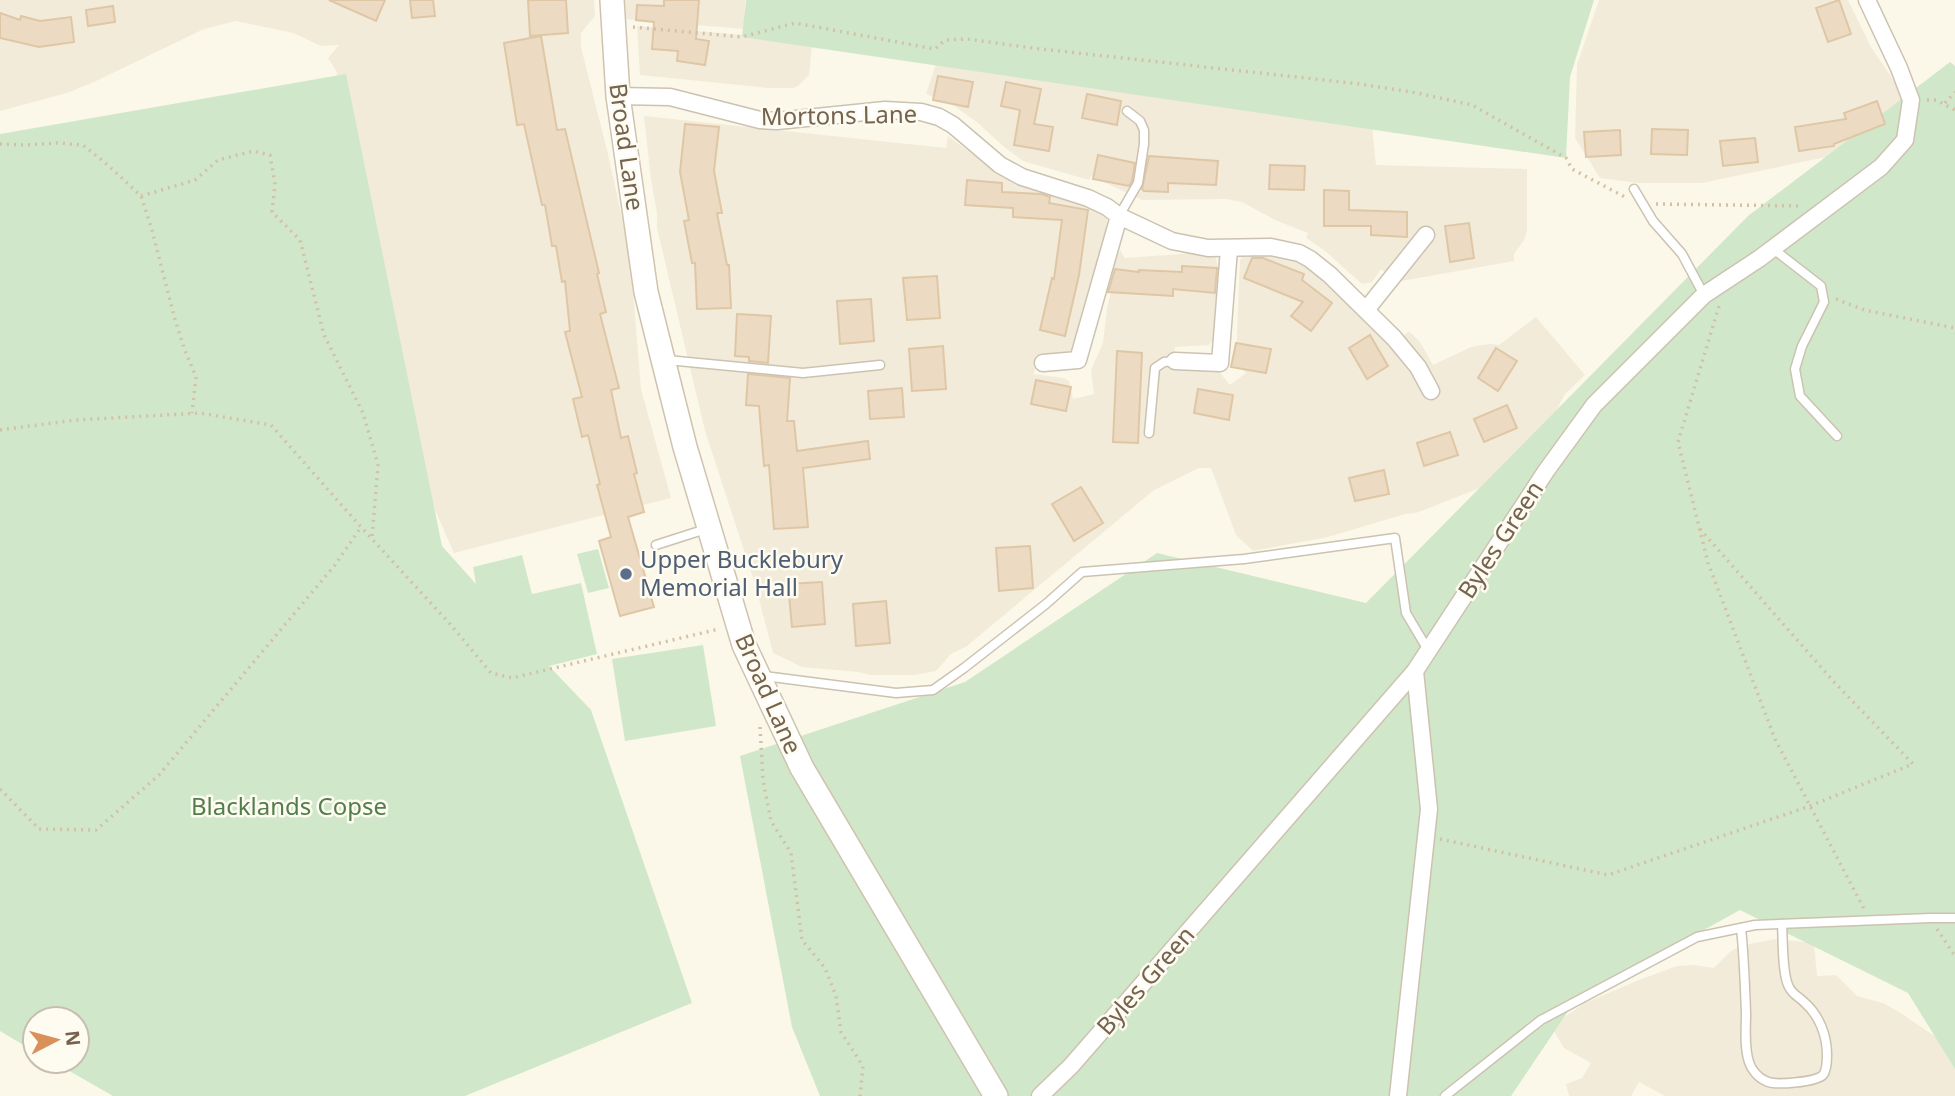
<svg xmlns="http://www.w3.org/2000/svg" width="1955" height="1096" font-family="'Noto Sans',sans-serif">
  <rect width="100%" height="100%" fill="#fbf8ea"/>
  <g fill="#f2ebd9">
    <polygon points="0,0 594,0 595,16 581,33 581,47 607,150 630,254 641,389 671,498 454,553 379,383 334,96 337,72 328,58 339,45 321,46 293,33 236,21 204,29 94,82 67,93 0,111"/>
    <polygon points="625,0 745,0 744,29 626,19"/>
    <polygon points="1599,0 1848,0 1871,47 1900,90 1901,118 1850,152 1702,183 1638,183 1600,178 1575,138 1577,65"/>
    <polygon points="637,26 744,35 812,44 809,75 798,86 794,88 768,88 640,75"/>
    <polygon points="939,55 1369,99 1376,165 1527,169 1527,230 1524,240 1514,254 1514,261 1396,282 1381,269 1372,282 1362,284 1324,250 1306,238 1308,233 1275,220 1242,202 1226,199 1142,200 1091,176 1089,180 1023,161 1004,147 978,123 950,103 926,94"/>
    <polygon points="644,116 946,148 948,136 1000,175 1012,181 1098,208 1107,219 1106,237 1098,261 1075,357 1041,357 1033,374 1064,378 1069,381 1073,399 1094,394 1091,370 1103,343 1107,309 1112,286 1113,266 1120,250 1125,258 1209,252 1216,258 1218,269 1213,340 1209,345 1175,347 1173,366 1216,368 1230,385 1246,373 1237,361 1236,358 1240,260 1246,252 1291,256 1315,271 1396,343 1409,331 1420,342 1433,365 1471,347 1489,344 1499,345 1536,317 1585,375 1564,395 1541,443 1503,479 1416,513 1405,514 1328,537 1253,551 1236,535 1211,468 1199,468 1154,490 967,646 951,654 936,671 915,675 870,675 858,672 802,667 773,653 755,584 705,431 657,228 657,213 651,180"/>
    <polygon points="1776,939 1814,943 1817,976 1836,975 1857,996 1883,1003 1899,1012 1955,1050 1955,1096 1665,1096 1639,1082 1631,1096 1569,1096 1566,1084 1582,1078 1591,1063 1564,1048 1551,1026 1585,1003 1639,980 1677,966 1694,965 1714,968 1732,950 1750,944"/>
  </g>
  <g fill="#d0e8c9">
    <polygon points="746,0 1594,0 1570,77 1566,158 742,37"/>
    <polygon points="1950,62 1955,66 1955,1069 1908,993 1740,910 1575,1001 1511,1096 820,1096 792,1027 740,756 965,682 1157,553 1366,603 1748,216"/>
    <polygon points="346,74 442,546 476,584 473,567 522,555 532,594 581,583 597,654 549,666 591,710 692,1003 465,1096 113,1096 52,1061 77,1061 77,1019 35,1019 35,1052 0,1031 0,134"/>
    <polygon points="598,549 609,588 588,593 577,554"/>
    <polygon points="703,645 716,726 625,741 612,659"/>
  </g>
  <g fill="#ecdbc2" stroke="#dfc7a6" stroke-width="2">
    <polygon points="329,0 385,0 376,21"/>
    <polygon points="410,0 433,0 435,16 412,18"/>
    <polygon points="528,0 566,0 568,33 530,36"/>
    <polygon points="664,0 699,0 696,39 709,41 705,65 677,61 678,51 652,49 654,22 636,20 637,5 664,6"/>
    <polygon points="1839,0 1851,34 1828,42 1816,8"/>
    <polygon points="113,6 115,22 88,26 86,10"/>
    <polygon points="0,13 20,20 21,16 40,21 71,17 74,42 39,47 0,38"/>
    <polygon points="541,36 557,130 565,129 599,273 597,274 606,312 600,314 619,388 611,390 621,438 628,436 637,473 634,474 644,512 628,517 654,607 620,616 599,541 611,537 597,485 600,484 588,435 582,437 573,399 582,397 565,332 570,331 565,281 562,282 556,246 552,246 545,205 542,205 524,124 517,125 504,43"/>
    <polygon points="938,76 973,82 968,107 933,100"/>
    <polygon points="1006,82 1041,89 1034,124 1053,127 1049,151 1014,145 1020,110 1001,106"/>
    <polygon points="1087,94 1121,101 1117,125 1082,118"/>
    <polygon points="1877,101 1885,124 1834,144 1834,146 1799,151 1795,127 1846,119 1844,113"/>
    <polygon points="685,124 719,127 714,171 722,213 717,213 727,265 729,265 731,308 697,309 695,263 692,263 684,221 689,220 680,172"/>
    <polygon points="1652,129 1688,130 1687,155 1651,154"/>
    <polygon points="1620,130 1621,155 1586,157 1584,132"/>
    <polygon points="1755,138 1758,162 1723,166 1720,141"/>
    <polygon points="1098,155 1135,163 1132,181 1129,186 1093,179"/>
    <polygon points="1149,156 1218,161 1216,185 1168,183 1168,192 1144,191 1142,189"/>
    <polygon points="1270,165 1305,166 1304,190 1269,189"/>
    <polygon points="967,180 1002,183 1002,192 1041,194 1050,197 1049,203 1088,210 1079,275 1065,336 1040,330 1052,278 1054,279 1062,220 1013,217 1013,208 965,205"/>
    <polygon points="1324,190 1349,191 1349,210 1407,212 1407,237 1371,235 1371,226 1324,226"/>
    <polygon points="1469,223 1474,258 1450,262 1445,226"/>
    <polygon points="1252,258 1263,258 1304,274 1302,280 1332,303 1311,331 1291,316 1303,302 1244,278"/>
    <polygon points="1182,266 1217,268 1215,293 1173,289 1173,296 1108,292 1115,269 1139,272 1139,270 1182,272"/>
    <polygon points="937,276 940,318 907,320 903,278"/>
    <polygon points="871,299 874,341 840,344 837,301"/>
    <polygon points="737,314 771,316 768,363 749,361 749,357 735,356"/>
    <polygon points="1370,335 1388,366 1367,379 1349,348"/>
    <polygon points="1236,343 1271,349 1266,373 1231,367"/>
    <polygon points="943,346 946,389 912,391 909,349"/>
    <polygon points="1496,348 1517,361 1498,391 1478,378"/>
    <polygon points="1117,351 1142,353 1138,443 1113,442"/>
    <polygon points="748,374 790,378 787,421 794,421 797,451 868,441 870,459 803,468 808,527 774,529 769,465 764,466 759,406 746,405"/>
    <polygon points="1036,380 1071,387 1066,411 1031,404"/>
    <polygon points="902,388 904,417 870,419 868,391"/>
    <polygon points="1198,389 1233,395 1229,420 1194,413"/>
    <polygon points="1507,405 1517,428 1484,442 1474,419"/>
    <polygon points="1450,432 1458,455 1424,466 1417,443"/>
    <polygon points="1384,470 1389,494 1355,501 1349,478"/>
    <polygon points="1081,487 1103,523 1074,541 1052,504"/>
    <polygon points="1030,546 1033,588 999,591 996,548"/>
    <polygon points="822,582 825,624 792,627 788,584"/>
    <polygon points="886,601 890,643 856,646 853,604"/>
  </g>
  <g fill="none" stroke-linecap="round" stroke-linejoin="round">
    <defs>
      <g id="lane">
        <polyline points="1634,189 1653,221 1682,254 1704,295"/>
        <polyline points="1119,216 1138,183 1144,144 1144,130 1140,121 1127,111"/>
        <polyline points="1772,248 1821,286 1824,302 1802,346 1795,369 1800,396 1837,436"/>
        <polyline points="667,360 803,373 880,365"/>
        <polyline points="1149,433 1155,368 1164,362 1175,361"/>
        <polyline points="656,545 706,529"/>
        <polyline points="764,676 896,693 933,690 964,668 1046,604 1082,572 1244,559 1395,538 1406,613 1428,650"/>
        <path d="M 1741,928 C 1744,956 1745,985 1746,1013 C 1746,1029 1744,1047 1749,1062 C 1751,1069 1758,1078 1766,1081 C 1774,1086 1816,1082 1823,1075 C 1827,1070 1827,1061 1827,1055 C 1827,1035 1819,1015 1804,1002 C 1799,997 1792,994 1789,987 C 1782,975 1783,939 1782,924"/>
        <polyline points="1445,1096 1541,1020 1697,937 1755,925 1930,918 1955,918"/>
      </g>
      <g id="street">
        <polyline points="618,96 670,97 760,120 777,121 885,110 921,112 939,117 953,125 1000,165 1022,177 1088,198 1107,207 1119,216 1172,241 1208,248 1271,247 1299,253 1310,259 1330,275 1394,338 1418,367 1431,391"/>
        <polyline points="1366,310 1426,235"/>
        <polyline points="1175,361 1220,363 1229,249"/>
        <polyline points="1043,363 1078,360 1119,216"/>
        <polyline points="1040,1096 1071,1066 1415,671 1546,471 1594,405 1704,295 1760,258 1881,167 1905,140 1911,100 1899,68 1867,0"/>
        <polyline points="1398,1096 1429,809 1415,671"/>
      </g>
      <polyline id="secondary" points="612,0 618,96 646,292 685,447 744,645 802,768 996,1096"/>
    </defs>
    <use href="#lane" stroke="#ccc2b1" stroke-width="11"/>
    <use href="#street" stroke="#ccc2b1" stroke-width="19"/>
    <use href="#secondary" stroke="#cfc3af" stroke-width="26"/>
    <g stroke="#d3c1a7" stroke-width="3.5" stroke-dasharray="2 5" stroke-linecap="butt">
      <polyline points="633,27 742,37 795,23 935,49 945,40 967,39 1032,48 1360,84 1417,93 1472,105 1566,158 1572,169 1625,197"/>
      <polyline points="1927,100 1936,100 1955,110"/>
      <polyline points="1945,103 1955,92"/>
      <polyline points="0,144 25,145 57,143 83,145 109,166 141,196 152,230 174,316 184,348 196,377 192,413"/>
      <polyline points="141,196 195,180 218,160 253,151 270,155 275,184 272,212 300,240 324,335 363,413 378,465 372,538"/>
      <polyline points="1656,204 1802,206"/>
      <polyline points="1836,299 1864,310 1955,328"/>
      <polyline points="1719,306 1678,442 1708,563 1775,739 1864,909"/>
      <polyline points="0,430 76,420 200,413 271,425 361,527 450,624 491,673 512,678 719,629"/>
      <polyline points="760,727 763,780 771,821 791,853 802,940 825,968 836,996 841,1032 863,1066 860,1096"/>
      <polyline points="0,789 39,829 96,830 159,775 335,565 361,527"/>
      <polyline points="1440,839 1608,875 1810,806 1913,764 1834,682 1700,529"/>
      <polyline points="1937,929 1955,956"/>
    </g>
    <use href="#lane" stroke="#fff" stroke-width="8"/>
    <use href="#street" stroke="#fff" stroke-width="16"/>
    <use href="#secondary" stroke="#fff" stroke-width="23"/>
  </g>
  <circle fill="#5c6f8a" stroke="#fefbf1" stroke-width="2.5" cx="626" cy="574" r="7"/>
  <g text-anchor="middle" stroke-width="5" stroke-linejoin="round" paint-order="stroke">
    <g font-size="24" fill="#74634f" stroke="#fefbf1">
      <text transform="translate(839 116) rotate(-1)" y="8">Mortons Lane</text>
      <text transform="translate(626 147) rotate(82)" y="8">Broad Lane</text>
      <text transform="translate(1501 540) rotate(-57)" y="8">Byles Green</text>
      <text transform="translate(768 694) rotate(66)" y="8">Broad Lane</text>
      <text transform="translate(1146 981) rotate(-49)" y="8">Byles Green</text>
    </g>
    <g font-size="24" fill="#4e5e75" stroke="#fefbf1" text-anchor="start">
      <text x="640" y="568">Upper Bucklebury<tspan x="640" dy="28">Memorial Hall</tspan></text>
    </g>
    <g font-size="24" fill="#517e4b" stroke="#fefbf1">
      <text x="289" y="815">Blacklands Copse</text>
    </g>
  </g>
  <g transform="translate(56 1040) rotate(84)"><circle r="33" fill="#fefbf1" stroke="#c7beb0" stroke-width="2"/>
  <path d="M0-5L12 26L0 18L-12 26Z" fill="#d9905b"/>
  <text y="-10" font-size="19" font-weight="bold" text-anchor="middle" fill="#74634f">N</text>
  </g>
</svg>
